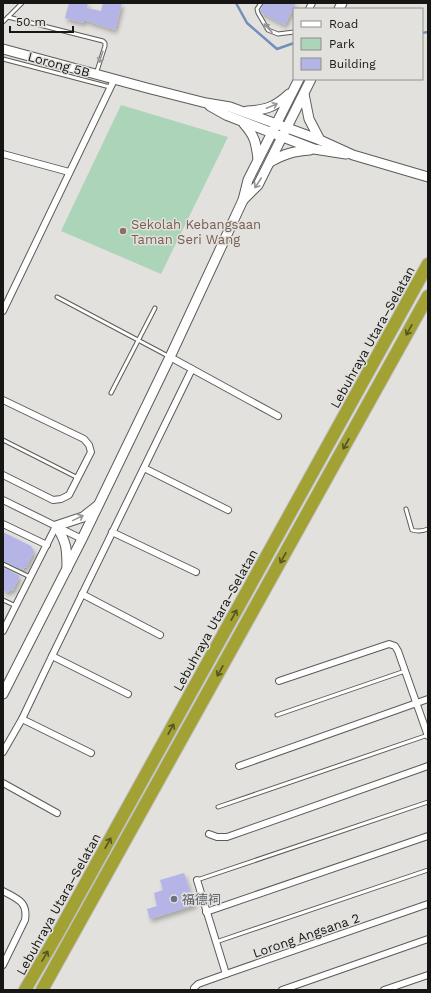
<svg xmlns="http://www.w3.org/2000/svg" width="431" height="993" font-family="'Work Sans','Noto Sans SC',sans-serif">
  <defs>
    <filter id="shadow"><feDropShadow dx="2" dy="3.5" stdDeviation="2" flood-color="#0004"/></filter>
  </defs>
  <rect width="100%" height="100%" fill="#e2e1dd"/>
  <polygon fill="#acd4b8" points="121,105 228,137 161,274 61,231"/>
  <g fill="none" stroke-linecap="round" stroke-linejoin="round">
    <g stroke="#738fb8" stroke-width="2.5">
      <polyline points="236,3 247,23 277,49 294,43"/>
      <polyline points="422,33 428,32"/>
    </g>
  </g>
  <g fill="#b5b4e6" filter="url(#shadow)">
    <polygon points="69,3 88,3 87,8 101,11 103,3 122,3 115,30 84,20 83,23 65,18"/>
    <polygon points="264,3 296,3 285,25 261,13 260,11"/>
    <polygon points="3,532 31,546 34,552 26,568 24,567 23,570 3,561"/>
    <polygon points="3,567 20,576 13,590 6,592 3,590"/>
    <polygon points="184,873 195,905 150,919 147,909 157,906 154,893 163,890 160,880"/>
  </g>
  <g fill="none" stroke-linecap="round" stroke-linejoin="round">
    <defs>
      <g id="lane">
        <polyline points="261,3 257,9 258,13 268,30 278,34 294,32"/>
        <polyline points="8,17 22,3"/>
        <polyline points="3,22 8,17 103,41 105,43 105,46 96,74"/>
        <polyline points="3,59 110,87"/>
        <polyline points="57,297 168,356"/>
        <polyline points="111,393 155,308"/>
        <polyline points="3,440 78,478"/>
        <path d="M 406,509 L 412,530 C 418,532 423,531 428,529"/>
        <polyline points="3,564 30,577"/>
        <polyline points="3,600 16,606"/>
        <polyline points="277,715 405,671"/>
        <polyline points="218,807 428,735"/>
        <polyline points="197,880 428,802"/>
        <polyline points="216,942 428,870"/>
      </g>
      <g id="street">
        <polyline points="309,9 312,3"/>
        <polyline points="3,154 69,172"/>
        <polyline points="3,311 114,80"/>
        <polyline points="170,357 278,416"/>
        <polyline points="3,400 84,439 89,445 91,452 69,495 61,499 53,500 3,475"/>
        <polyline points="144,468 228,510"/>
        <polyline points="3,500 82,539"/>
        <polyline points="3,524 47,545"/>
        <polyline points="112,532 196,572"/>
        <polyline points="82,594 160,635"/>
        <polyline points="3,631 56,526"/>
        <polyline points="52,656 128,694"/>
        <polyline points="279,681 389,644 395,646 398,651 428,736"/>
        <polyline points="22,719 91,753"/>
        <polyline points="3,752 22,719 52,656 192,369"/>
        <polyline points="239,766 428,699"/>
        <polyline points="3,783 57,813"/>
        <polyline points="209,834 217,837 227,837 428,766"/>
        <polyline points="197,880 226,974"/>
        <path d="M 3,891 C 17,899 28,901 25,920 L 3,965"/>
        <polyline points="206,912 428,836"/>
        <polyline points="194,990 194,988 198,984 226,974 428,904"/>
        <polyline points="282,990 428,939"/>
        <polyline points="384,990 428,975"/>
      </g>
      <g id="secondary">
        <polyline points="339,9 342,3"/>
        <polyline points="3,49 147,88 206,103 230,107 320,140 353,155 428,177"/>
        <polyline points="304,94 309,119 320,140"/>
        <polyline points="210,106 226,115 314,149 346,154"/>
        <path d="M 247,111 C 266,110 275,107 289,94"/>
        <path d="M 244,124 C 255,136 256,143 258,159"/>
        <path d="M 270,162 C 284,154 294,151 310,150"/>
        <polyline points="243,200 258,185 311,79"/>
        <path d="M 67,569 C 67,550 67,542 56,526 L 83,517 L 97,506"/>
        <polyline points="3,694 82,539 170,357 243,200 248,180 299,79"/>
      </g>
      <g id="highway">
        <polyline points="25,990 58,933 428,264"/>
        <polyline points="42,990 428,296"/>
      </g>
    </defs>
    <use href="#lane" stroke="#5b5b57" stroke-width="5"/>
    <use href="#street" stroke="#5b5b57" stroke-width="8"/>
    <use href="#secondary" stroke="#5b5b57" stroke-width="11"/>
    <use href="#highway" stroke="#bebebd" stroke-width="14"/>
    <use href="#lane" stroke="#fff" stroke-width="3"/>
    <use href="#street" stroke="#fff" stroke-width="6"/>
    <use href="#secondary" stroke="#fff" stroke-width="9"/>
    <use href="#highway" stroke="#a2a133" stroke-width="12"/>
  </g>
  <defs><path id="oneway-shaft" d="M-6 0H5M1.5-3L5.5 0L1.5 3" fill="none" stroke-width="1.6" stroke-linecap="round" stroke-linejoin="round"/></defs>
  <g stroke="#969696">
    <use href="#oneway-shaft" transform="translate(268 28) rotate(-133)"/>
    <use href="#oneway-shaft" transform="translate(101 57) rotate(108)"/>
    <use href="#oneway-shaft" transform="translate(272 106) rotate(-23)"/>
    <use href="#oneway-shaft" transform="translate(258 183) rotate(123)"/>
    <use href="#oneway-shaft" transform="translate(78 518) rotate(-26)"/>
  </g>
  <g stroke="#552">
    <use href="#oneway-shaft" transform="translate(409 330) rotate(119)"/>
    <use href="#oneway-shaft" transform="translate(346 444) rotate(119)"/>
    <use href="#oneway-shaft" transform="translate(283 558) rotate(119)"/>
    <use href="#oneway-shaft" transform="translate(234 615) rotate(-61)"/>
    <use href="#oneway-shaft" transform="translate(220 671) rotate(119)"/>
    <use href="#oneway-shaft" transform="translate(171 729) rotate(-61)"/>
    <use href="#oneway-shaft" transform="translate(108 843) rotate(-61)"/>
    <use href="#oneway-shaft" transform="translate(45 956) rotate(-60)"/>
  </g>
  <circle fill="#8d6e63" stroke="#e2e1dd" stroke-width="1.5" cx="123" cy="231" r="4"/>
  <circle fill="#6b7280" stroke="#e2e1dd" stroke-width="1.5" cx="174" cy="899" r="4"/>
  <g text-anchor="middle" stroke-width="3" stroke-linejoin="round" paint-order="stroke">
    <g font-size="13" fill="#161615" stroke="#e2e1dd">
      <text transform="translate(59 64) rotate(15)" y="5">Lorong 5B</text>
      <text transform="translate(372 337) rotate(-61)" y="5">Lebuhraya Utara–Selatan</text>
      <text transform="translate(215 620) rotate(-61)" y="5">Lebuhraya Utara–Selatan</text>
      <text transform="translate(58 904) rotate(-61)" y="5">Lebuhraya Utara–Selatan</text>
      <text transform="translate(306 935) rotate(-19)" y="5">Lorong Angsana 2</text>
    </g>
    <g font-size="13" fill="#785e54" stroke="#e2e1dd" text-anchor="start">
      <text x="131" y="229">Sekolah Kebangsaan<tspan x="131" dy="15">Taman Seri Wang</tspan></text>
    </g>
    <g font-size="13" fill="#5b616d" stroke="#e2e1dd" text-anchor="start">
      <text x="182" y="904">福德祠</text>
    </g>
  </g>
  <rect width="431" height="993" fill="none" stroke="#161615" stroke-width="8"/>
  <rect x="293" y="8" width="130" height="72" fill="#e2e1dd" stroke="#90908d"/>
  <rect x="301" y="21" width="20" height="6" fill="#ffffff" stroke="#90908d"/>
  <text x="329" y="28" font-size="12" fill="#161615">Road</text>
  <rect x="301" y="38" width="20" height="12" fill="#acd4b8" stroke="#90908d"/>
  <text x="329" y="48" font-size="12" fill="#161615">Park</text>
  <rect x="301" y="58" width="20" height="12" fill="#b5b4e6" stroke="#90908d"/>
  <text x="329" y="68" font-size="12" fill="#161615">Building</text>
  <path d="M10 26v6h63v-6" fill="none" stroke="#161615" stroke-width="2"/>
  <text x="16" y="26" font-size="12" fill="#161615" stroke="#e2e1dd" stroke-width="3" paint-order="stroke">50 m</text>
</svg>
